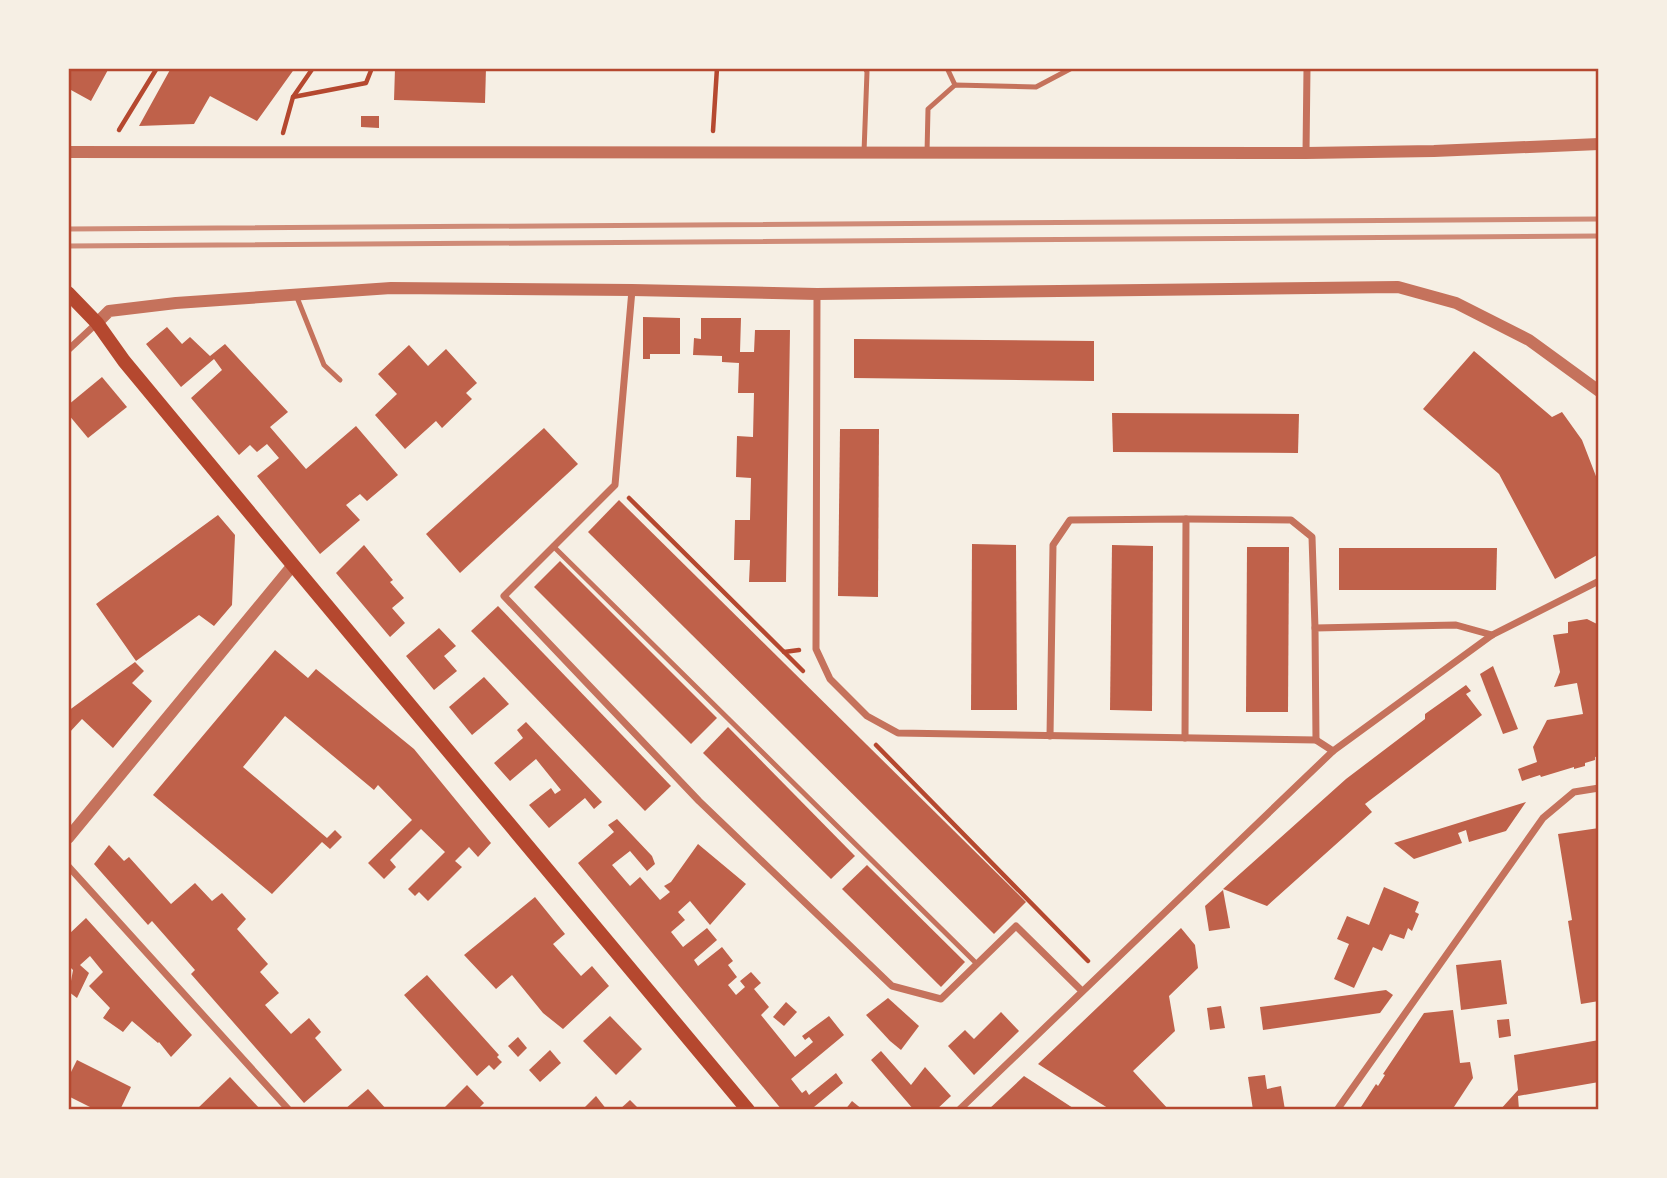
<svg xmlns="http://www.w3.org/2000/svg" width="1667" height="1178" font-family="Lato,sans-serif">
  <rect width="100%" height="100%" fill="#f6efe4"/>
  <g fill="#bf614a">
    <polygon points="68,68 109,68 91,101 71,90 68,91"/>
    <polygon points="171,68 295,68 257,121 210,96 194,124 139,126"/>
    <polygon points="395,68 486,68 485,103 394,100"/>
    <polygon points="361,116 379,116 379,128 361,127"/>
    <polygon points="643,317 680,318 680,354 650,354 650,359 643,359"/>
    <polygon points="701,318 741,318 740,352 754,352 755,330 790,330 786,582 749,582 750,560 734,560 735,520 750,520 751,478 736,477 737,436 753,437 754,393 738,393 739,363 722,362 722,356 693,355 694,338 701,339"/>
    <polygon points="167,327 182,344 190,337 210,356 225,344 288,412 270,427 306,469 356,426 398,475 367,501 360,494 346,505 360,520 320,554 257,476 279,458 267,444 257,452 250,445 239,455 191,398 222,370 214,359 181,387 146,344"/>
    <polygon points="854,339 1094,341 1094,381 854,378"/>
    <polygon points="409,345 428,366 446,349 477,383 466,393 472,399 442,428 436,421 405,449 375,415 397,394 378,374"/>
    <polygon points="1474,351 1552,417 1562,412 1582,440 1599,484 1599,554 1555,579 1499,474 1423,409"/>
    <polygon points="102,377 127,407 88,438 68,414 68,405"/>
    <polygon points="1112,413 1299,414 1298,453 1113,452"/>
    <polygon points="544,428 578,464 460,573 426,534"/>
    <polygon points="840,429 879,429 878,597 838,596"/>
    <polygon points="619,500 1026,902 994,934 588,532"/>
    <polygon points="218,515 235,535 232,605 214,626 199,615 136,661 96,604"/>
    <polygon points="972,544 1016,545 1017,710 971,710"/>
    <polygon points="364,545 393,580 390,582 404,598 392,608 405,623 390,637 336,573"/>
    <polygon points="1112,545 1153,546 1152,711 1110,710"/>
    <polygon points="1247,547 1289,547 1288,712 1246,712"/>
    <polygon points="1339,548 1497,548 1496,590 1339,590"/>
    <polygon points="560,561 717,718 691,744 534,587"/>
    <polygon points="498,606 671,786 645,811 471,631"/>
    <polygon points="1587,619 1599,625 1599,756 1595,757 1595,760 1585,763 1585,766 1574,769 1574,767 1541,777 1540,775 1522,781 1518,769 1537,762 1533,747 1547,720 1583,714 1577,683 1554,687 1560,672 1553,635 1568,633 1568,622"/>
    <polygon points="439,628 456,646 444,656 457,671 434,690 406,656"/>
    <polygon points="275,650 308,678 316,669 414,749 491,843 478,857 469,847 455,861 462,867 428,901 419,892 415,896 408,889 445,852 421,829 390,860 396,867 384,879 368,863 412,820 378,785 374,790 285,716 243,767 327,838 335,830 342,837 330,849 322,842 272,894 153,795"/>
    <polygon points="135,662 144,671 132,683 152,701 113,748 82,719 68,734 68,711"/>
    <polygon points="1493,666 1518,729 1503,734 1480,674"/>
    <polygon points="484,677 509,704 472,735 449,707"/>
    <polygon points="1466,685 1471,691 1466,694 1482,715 1365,804 1372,812 1267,906 1223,889 1346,779 1425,719 1425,714"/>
    <polygon points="526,722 602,802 594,809 585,798 549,828 529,805 551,788 555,794 561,790 536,759 510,781 494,763 523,738 517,730"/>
    <polygon points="728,727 855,856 831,879 703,753"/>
    <polygon points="1526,802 1506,831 1469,842 1466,830 1458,833 1462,843 1414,859 1394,843"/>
    <polygon points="617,819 652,856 655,864 647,871 630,851 612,865 630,886 640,877 660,900 670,892 664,886 671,882 698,844 746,884 710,925 690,901 678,912 685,920 671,932 683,947 707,928 717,940 694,960 698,966 722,947 733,961 728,965 737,977 728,985 736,995 745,987 740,981 751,972 761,983 754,989 769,1007 761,1015 795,1057 813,1042 809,1037 805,1040 802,1036 829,1016 844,1035 791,1079 802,1093 806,1090 809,1095 836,1073 843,1083 814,1107 816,1110 782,1110 578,863 614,832 608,825"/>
    <polygon points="1599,828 1599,1001 1581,1004 1568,921 1572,920 1558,834"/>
    <polygon points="109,845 124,861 129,857 171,904 195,883 212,901 222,893 246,919 237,929 268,964 260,972 279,993 265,1005 291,1034 309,1018 321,1032 315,1038 342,1070 304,1103 191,974 195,970 152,921 148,925 94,864"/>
    <polygon points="867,865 965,962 941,987 842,889"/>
    <polygon points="1384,887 1419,902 1415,912 1419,914 1412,931 1408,928 1404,939 1390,934 1382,951 1373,947 1354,988 1334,979 1349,944 1337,939 1347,916 1369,925"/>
    <polygon points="1223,890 1230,928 1209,931 1205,906"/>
    <polygon points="535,897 565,934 553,944 581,976 592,966 609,986 563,1029 543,1013 512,975 496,989 464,955"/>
    <polygon points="86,918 192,1035 171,1057 159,1042 158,1043 132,1021 123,1032 103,1018 110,1008 89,986 103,972 90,956 80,965 89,973 77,998 69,992 73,970 68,965 68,935"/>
    <polygon points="1181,928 1195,945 1198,968 1169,996 1175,1031 1133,1071 1169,1110 1111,1110 1038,1064"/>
    <polygon points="1501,960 1507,1004 1461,1010 1456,965"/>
    <polygon points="427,975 499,1055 497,1057 502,1062 494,1070 489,1065 477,1076 404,995"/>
    <polygon points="1386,990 1393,995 1380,1013 1263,1030 1260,1007"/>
    <polygon points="888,998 919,1026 901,1050 890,1041 866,1015"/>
    <polygon points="786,1002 797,1012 784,1026 773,1017"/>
    <polygon points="1221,1006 1225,1028 1210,1030 1207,1008"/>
    <polygon points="1453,1010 1460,1063 1470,1062 1473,1078 1452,1110 1359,1110 1376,1084 1378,1086 1385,1075 1383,1074 1424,1013"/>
    <polygon points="1001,1012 1019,1031 974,1075 948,1046 965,1030 974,1039"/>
    <polygon points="610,1016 642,1049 616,1075 583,1041"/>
    <polygon points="1509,1019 1511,1036 1499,1038 1497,1020"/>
    <polygon points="518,1037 527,1048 518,1057 508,1046"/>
    <polygon points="1599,1040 1599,1082 1518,1096 1519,1110 1500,1110 1518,1090 1514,1055"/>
    <polygon points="550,1050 561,1063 540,1082 529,1070"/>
    <polygon points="881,1051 911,1085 925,1067 951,1096 936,1110 914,1110 871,1060"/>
    <polygon points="77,1060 131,1087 120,1110 96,1110 68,1096 68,1078"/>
    <polygon points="1265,1075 1267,1089 1281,1086 1285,1110 1253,1110 1248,1077"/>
    <polygon points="1024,1076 1076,1110 988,1110"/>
    <polygon points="230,1077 261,1110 196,1110"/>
    <polygon points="467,1085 484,1103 477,1110 442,1110"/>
    <polygon points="368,1089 387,1110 344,1110"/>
    <polygon points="596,1096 607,1110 582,1110"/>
    <polygon points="630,1100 640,1110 619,1110"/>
    <polygon points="852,1101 863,1110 845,1110"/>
  </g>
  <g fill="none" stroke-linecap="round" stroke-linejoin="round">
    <g stroke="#b5482f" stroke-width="4.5">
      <polyline points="293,97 366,83 372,68"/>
      <polyline points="119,130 157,68"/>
      <polyline points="713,131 717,68"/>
      <polyline points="283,133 293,97 313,68"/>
      <polyline points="629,498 784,652 799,650"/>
      <polyline points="784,652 803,671"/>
      <polyline points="876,745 1088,961"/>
    </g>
    <g stroke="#c5725c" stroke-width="5">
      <polyline points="947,68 955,85"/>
      <polyline points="864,152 867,72 865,68"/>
      <polyline points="927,153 928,109 955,85 1036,87 1072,68"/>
      <polyline points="296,295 324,365 340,380"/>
      <polyline points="553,546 977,964"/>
    </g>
    <g stroke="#c5725c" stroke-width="7">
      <polyline points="1306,153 1307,68"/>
      <polyline points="632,290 615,485 504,596 699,801 892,986 941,999 1016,926 1082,991"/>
      <polyline points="817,294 816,649 830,679 867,716 898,733 1316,740 1333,751"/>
      <polyline points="68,350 97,323"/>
      <polyline points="1186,519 1291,520 1312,537 1315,628"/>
      <polyline points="1050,736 1053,545 1070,520 1186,519 1185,738"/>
      <polyline points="1316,740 1315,628 1456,625 1492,635"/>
      <polyline points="68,866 289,1110"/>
      <polyline points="959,1110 1333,751 1492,635 1599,581"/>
      <polyline points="1337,1110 1543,818 1574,792 1599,788"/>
    </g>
    <g stroke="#c5725c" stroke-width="12">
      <polyline points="68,152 1306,153 1434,151 1599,144"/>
      <polyline points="97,323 109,311 176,303 391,288 632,290 817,294 1398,287 1456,303 1529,340 1599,391"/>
      <polyline points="68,838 293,565"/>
    </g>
    <polyline stroke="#b5482f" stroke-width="14" points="68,293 97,323 124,361 293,565 748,1110"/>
    <g stroke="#cf8b77" stroke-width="5">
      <polyline points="68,229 1599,219"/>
      <polyline points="68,246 1599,236"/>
    </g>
  </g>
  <rect width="1667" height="1178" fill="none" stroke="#f6efe4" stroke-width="140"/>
  <rect x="70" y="70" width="1527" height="1038" fill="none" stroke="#b5482f" stroke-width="2.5"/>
</svg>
